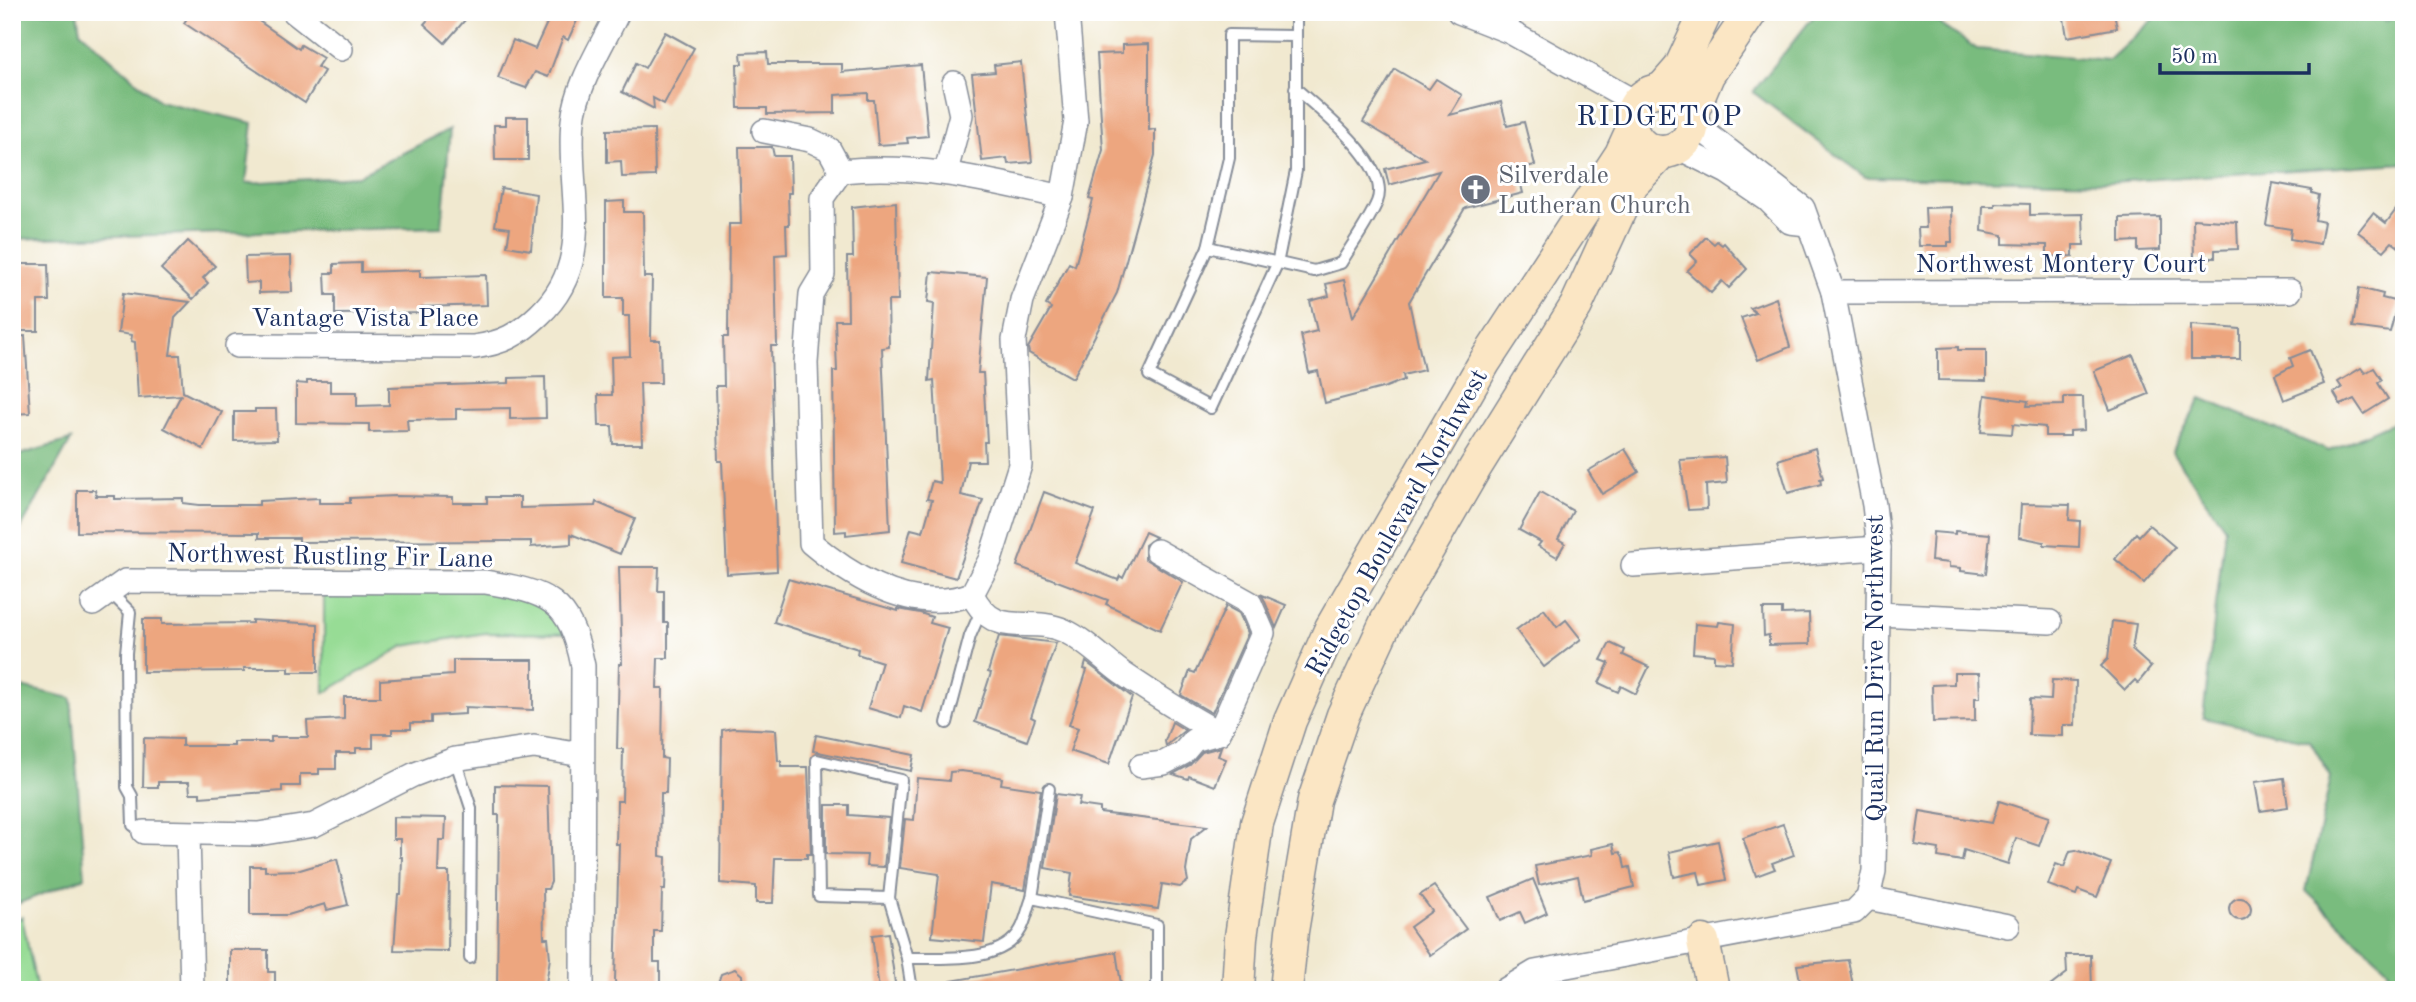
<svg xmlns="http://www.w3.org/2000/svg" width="2416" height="1002" font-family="'Old Standard TT',serif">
  <rect width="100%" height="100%" fill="#fff"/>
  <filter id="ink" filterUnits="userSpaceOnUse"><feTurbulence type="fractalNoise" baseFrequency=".0143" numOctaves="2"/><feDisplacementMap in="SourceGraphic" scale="14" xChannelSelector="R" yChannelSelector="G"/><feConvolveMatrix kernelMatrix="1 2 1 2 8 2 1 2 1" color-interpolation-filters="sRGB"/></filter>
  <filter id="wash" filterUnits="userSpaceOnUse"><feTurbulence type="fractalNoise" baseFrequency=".00686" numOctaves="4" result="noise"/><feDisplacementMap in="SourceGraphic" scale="28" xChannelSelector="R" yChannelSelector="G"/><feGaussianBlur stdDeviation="1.57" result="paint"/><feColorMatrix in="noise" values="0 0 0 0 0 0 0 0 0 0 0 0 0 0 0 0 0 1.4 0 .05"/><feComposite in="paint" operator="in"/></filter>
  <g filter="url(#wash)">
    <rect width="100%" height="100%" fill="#f1e9d0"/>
    <g fill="#97dc95" stroke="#59867a" stroke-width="2">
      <polygon points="324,581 525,588 572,634 486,633 404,646 324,693"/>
      <polygon points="22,917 37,990 12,990 12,922"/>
    </g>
    <g fill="#79bc7e" stroke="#4a766e" stroke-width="2">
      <polygon points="12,12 77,12 80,31 159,101 253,123 246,183 358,176 450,129 442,227 12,239"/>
      <polygon points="1817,12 1922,12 1977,49 2109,60 2161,12 2375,12 2386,21 2404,12 2404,163 2110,182 1865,177 1753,92"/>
      <polygon points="2201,398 2329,451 2404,417 2404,990 2397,990 2387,968 2306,891 2331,777 2310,741 2203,718 2225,528 2172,452"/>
      <polygon points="71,440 12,544 12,457"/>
      <polygon points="12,685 71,698 85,877 12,906"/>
    </g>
    <g id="blocks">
      <g fill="#eda67f">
        <polygon points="191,12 246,12 299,49 301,45 323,58 317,67 324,71 305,103 184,23"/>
        <polygon points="435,12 472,12 445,43 424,24"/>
        <polygon points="552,12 581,12 568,40 563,37 548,77 535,72 526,88 498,78 513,40 535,49"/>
        <polygon points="2063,12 2114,12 2117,28 2067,37"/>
        <polygon points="665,32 694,48 664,104 653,98 654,109 622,92 636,63 645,68"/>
        <polygon points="1149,44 1149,130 1155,129 1155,155 1117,293 1073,378 1029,353 1028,348 1051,308 1046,305 1069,263 1075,266 1093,200 1089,199 1103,150 1097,54 1122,53 1122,45"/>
        <polygon points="767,52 768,64 842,64 842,72 921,65 928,136 907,138 908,143 878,145 874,100 868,100 868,93 835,95 835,113 767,114 767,108 738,108 737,64 742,64 741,53"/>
        <polygon points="1021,62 1032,162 1008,164 1007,158 982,161 972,74 995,72 994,65"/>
        <polygon points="1395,69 1429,89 1436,79 1462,95 1450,115 1501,102 1507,126 1524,122 1535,165 1517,169 1523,193 1465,208 1409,302 1424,370 1403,375 1404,380 1386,387 1325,403 1318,371 1309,373 1301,335 1317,331 1310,301 1329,296 1326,284 1344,280 1353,317 1439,171 1389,185 1385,169 1425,159 1363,122"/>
        <polygon points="506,117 528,117 528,160 495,160 494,125 506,125"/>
        <polygon points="654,129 655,176 622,177 621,161 607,162 607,130"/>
        <polygon points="739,147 772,147 774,156 790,156 791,193 788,193 789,225 786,225 787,254 775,255 777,346 771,346 777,571 727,574 722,461 718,461 716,386 724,386 723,337 728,337 729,224 741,224"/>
        <polygon points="2273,183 2312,190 2312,193 2319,195 2315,220 2324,222 2320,244 2290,239 2291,229 2266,225"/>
        <polygon points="501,188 536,194 531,250 507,246 510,228 495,226"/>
        <polygon points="2404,199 2404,251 2392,242 2384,251 2358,232 2373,213 2386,223"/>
        <polygon points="624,201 624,212 643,212 644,277 652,277 651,340 660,340 661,383 640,383 642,444 613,444 612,426 599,426 598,395 612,395 611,357 630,356 629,316 623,316 623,298 606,298 606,202"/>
        <polygon points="896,202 898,301 888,301 889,347 882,348 890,530 846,535 846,531 835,532 833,371 837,371 835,320 848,320 847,257 853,257 852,207"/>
        <polygon points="1995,203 2030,204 2030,215 2083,214 2084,245 2073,245 2073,256 2047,257 2047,245 2003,244 2003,235 1982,231 1983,206 1995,206"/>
        <polygon points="1951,207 1952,242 1948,242 1948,246 1919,246 1918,228 1926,228 1925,208"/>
        <polygon points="2160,217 2160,250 2138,251 2138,241 2120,242 2120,218"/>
        <polygon points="2193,219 2237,222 2238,249 2215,250 2215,258 2194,258"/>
        <polygon points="1706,237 1714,244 1717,241 1722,245 1724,243 1747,269 1729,288 1722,281 1711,293 1687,271 1697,261 1690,254"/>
        <polygon points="188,241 215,266 203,278 208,283 193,299 161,269"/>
        <polygon points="291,256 292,292 259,293 259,282 246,283 245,257"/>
        <polygon points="361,263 361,272 420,270 420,277 486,275 487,305 421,307 421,313 335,314 335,295 326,295 325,273 334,273 334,264"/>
        <polygon points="12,264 48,264 49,301 38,301 38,331 12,331"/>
        <polygon points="931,272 987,277 978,373 983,373 987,442 984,442 985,461 968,461 961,495 983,500 956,578 901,563 911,529 923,532 932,500 927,499 932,481 940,483 934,380 929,381 934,303 928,302"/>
        <polygon points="2359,288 2383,294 2382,298 2398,302 2390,332 2353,327"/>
        <polygon points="123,293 190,302 175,318 170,355 180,355 183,392 222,412 203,449 164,428 181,395 138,398 135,342 131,341 132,335 118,333"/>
        <polygon points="1776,298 1790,347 1758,360 1741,318 1756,313 1750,308"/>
        <polygon points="2191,325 2240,329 2240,359 2191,359"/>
        <polygon points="25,336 30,413 12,414 12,337"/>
        <polygon points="1958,347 1958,350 1986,350 1986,381 1938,380 1938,348"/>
        <polygon points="2310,350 2324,384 2284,400 2275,375 2293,366 2290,358"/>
        <polygon points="2133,355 2149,394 2110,410 2094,371"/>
        <polygon points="2361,368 2365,373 2374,368 2382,380 2378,383 2388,399 2364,414 2354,399 2341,405 2334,393 2342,388 2338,382"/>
        <polygon points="545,377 546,418 510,419 510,408 456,409 456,419 407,420 408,431 369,432 369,424 296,423 296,383 307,384 307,381 330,381 330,392 357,392 357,406 389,405 389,387 509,383 509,378"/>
        <polygon points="1985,395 2028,401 2027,406 2064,405 2064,397 2083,397 2084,430 2070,431 2070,436 2045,436 2045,427 2013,424 2012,434 1981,432"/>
        <polygon points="255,409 276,409 277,440 234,441 234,412 255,412"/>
        <polygon points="1815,448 1823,478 1820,479 1821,484 1788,493 1778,460"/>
        <polygon points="1625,449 1639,472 1602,494 1588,471"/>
        <polygon points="1725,457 1727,483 1706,485 1707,509 1688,510 1680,460"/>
        <polygon points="77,490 95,490 96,496 115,496 115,499 183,498 183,503 199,505 259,505 259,501 319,498 319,503 350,503 350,498 396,496 453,497 453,503 487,503 487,497 520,497 520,508 595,506 596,502 635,519 620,554 571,534 571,544 531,547 531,541 299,542 299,538 259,538 259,533 77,532"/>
        <polygon points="1044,492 1095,511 1075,563 1118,580 1120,576 1123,578 1145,532 1156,537 1145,545 1145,559 1183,582 1160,630 1106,604 1108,600 1017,566"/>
        <polygon points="1540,492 1573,511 1558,539 1565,543 1557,557 1538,546 1541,542 1519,530"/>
        <polygon points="2021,504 2070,505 2069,520 2080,521 2079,547 2044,545 2044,542 2019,537"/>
        <polygon points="2149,525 2175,547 2144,583 2115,559 2136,533 2139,536"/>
        <polygon points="1955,531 1990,534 1986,574 1961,571 1961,568 1949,567 1949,563 1931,561 1933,532 1955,534"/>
        <polygon points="619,567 659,567 658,591 664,591 664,623 668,623 668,658 658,658 657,688 663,688 662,758 667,759 666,793 661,793 660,856 666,857 665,890 662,890 661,931 654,931 654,962 660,962 660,990 616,990 615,980 619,844 616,844 617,801 622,801 623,749 617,749 619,664 622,664"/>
        <polygon points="788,579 898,611 898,609 920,613 932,617 930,623 948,628 922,712 904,706 901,718 868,708 882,662 857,654 858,649 774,622"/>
        <polygon points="1260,594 1286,605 1276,628 1263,597"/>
        <polygon points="1226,606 1239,613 1248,633 1212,713 1181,695 1190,671 1195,673"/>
        <polygon points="1544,609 1557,627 1566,620 1581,639 1544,667 1516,630"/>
        <polygon points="1763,609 1782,609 1782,614 1809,613 1810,644 1769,645 1769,635 1764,636"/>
        <polygon points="143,619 162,619 162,624 252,623 252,620 318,624 318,672 289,672 289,668 244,668 244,671 143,672"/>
        <polygon points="2112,621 2136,624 2132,650 2151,667 2138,683 2135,680 2125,690 2101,666 2108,659"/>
        <polygon points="1719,622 1735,624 1732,662 1714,661 1714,655 1693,653 1695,624 1718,626"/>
        <polygon points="999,636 1056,643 1031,717 1035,719 1027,741 975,722 991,673 988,672"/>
        <polygon points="1610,643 1625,650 1623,655 1649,667 1636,694 1621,686 1618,692 1599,683 1609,663 1601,660"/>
        <polygon points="453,660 533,660 533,710 465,707 465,714 431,716 431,723 411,723 411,729 392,729 392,734 373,734 373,748 356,748 356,753 336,753 336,769 319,769 319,774 300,774 300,786 282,786 282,791 200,797 200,793 190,793 189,782 158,782 158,787 143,787 144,738 182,739 182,746 234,746 234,742 271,742 271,737 308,737 307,721 344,719 344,697 380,697 380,680 453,675"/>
        <polygon points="1086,662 1132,697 1109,764 1070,751 1078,728 1069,725 1087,670 1084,669"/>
        <polygon points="1954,673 1979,673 1980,698 1975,698 1975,721 1933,722 1932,685 1954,684"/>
        <polygon points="2052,680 2076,681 2075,725 2063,725 2063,736 2029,735 2030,699 2051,700"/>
        <polygon points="1172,722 1185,730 1166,746 1165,741"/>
        <polygon points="733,728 776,730 778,761 781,761 781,767 808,767 811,854 807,854 807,858 775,858 773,903 756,903 756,886 720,883 722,730"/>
        <polygon points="816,735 914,755 911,771 813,751"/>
        <polygon points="1221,747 1218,756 1226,759 1215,786 1189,776 1188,779 1173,774 1190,765 1202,752"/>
        <polygon points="961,771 990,775 1002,778 1001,784 1041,790 1025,890 991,884 984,942 932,937 939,874 900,868 905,819 914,820 917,778 949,781 950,772"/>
        <polygon points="2284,778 2288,807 2260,811 2255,782"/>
        <polygon points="495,785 548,786 551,882 548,889 543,889 544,938 548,938 550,958 545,990 497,990 499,815 495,815"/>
        <polygon points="1056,794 1080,797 1078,805 1100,808 1100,813 1207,826 1191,839 1186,871 1188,881 1180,887 1162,884 1158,909 1069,896 1072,873 1045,868"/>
        <polygon points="1999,801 2049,817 2039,846 2016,838 2008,864 1964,850 1962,861 1938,857 1939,849 1915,845 1920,811 1992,823"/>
        <polygon points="826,805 849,805 849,815 889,818 884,867 866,866 867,855 826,854"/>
        <polygon points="393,817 446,818 445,840 439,840 438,872 449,872 448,951 394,950 398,894 401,894 402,857 400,857 400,839 393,839"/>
        <polygon points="1783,824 1794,855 1772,863 1775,869 1756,876 1743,838"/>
        <polygon points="1718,841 1726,880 1701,885 1698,872 1674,877 1669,852"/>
        <polygon points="1613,844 1615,853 1620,852 1623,857 1625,868 1630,867 1634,887 1583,900 1578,876 1539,885 1535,866 1592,855 1591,849"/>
        <polygon points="2076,850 2111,863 2097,897 2078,890 2076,895 2048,885 2056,864 2064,867 2070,851"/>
        <polygon points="337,859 348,905 327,910 325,904 288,915 250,915 250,866 265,866 265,871 300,870"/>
        <polygon points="1533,879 1547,913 1525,923 1520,912 1500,921 1490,897"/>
        <polygon points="1434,886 1466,929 1430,955 1410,927 1432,911 1420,895"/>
        <circle cx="2240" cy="909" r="11"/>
        <polygon points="888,933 896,990 879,990 872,935"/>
        <polygon points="230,950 268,950 268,972 275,972 275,990 230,990"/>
        <polygon points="1116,952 1122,990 952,990 951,981"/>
        <polygon points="2066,955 2091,955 2092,990 2045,990 2067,973"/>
        <polygon points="1848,960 1854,990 1808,990 1807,984 1801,986 1797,965"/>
        <polygon points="735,969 742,975 743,990 721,990 718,983 721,974"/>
      </g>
    </g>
  </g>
  <g filter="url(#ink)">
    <use href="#blocks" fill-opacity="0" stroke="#868c97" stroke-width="2"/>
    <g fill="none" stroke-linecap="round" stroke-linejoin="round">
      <defs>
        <g id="lane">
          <polyline points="1510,32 1518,12"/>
          <polyline points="1295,36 1229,35 1229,158 1208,247 1149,375 1211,408 1277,264 1296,171 1296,12"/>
          <path d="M 1208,247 L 1314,271 L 1341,263 C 1353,243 1368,223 1377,202 C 1392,165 1320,111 1295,88"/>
          <polyline points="110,592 130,612 126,653 127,787 132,796 133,825 144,832"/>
          <polyline points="947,723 970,636 981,611"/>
          <polyline points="455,759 471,808 470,958"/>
          <polyline points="1049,789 1032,898 1157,925 1157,990"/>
          <polyline points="889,898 819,896 817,760 901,780 889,898 907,958"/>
          <path d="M 912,990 L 907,958 C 940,957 1002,965 1021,929 C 1026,920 1028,908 1032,898"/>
        </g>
        <g id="street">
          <polyline points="294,12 341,49"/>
          <polyline points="1459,12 1510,32 1637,103"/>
          <polyline points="764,131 810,140 829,149 841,171"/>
          <polyline points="1679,148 1727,172 1768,200 1790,222 1807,224"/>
          <polyline points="946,171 961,115 954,83"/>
          <polyline points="1833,292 2290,291"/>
          <path d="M 237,346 L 474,347 C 503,343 518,335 539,315 C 598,260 566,190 573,121 C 577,83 602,46 618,12"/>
          <polyline points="1633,565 1879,548"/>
          <path d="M 972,594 C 914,615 854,579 811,543 L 806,363 L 811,294 L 823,274 L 822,198 L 841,171 C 918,163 988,180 1062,197"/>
          <polyline points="972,594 990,560 1020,465 1014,340 1022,300 1062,197 1076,121 1067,12"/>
          <path d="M 972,594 C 995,642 1028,614 1065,631 C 1086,641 1103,659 1122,673 C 1153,694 1186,715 1219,733"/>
          <path d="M 93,604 L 125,581 L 485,582 C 548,592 570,599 583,666 L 582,990"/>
          <polyline points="1878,614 2050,622"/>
          <polyline points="1141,766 1164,763 1183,753 1194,740 1219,733 1263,633 1250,603 1157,551"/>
          <polyline points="144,832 258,834 314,825 413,775 455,759 534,747 582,755"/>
          <polyline points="188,834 192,990"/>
          <polyline points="1868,898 2008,926"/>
          <polyline points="1505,990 1535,972 1854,912 1868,898 1874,871 1879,548 1874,505 1833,292 1803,208 1693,123"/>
        </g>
        <g id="secondary">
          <circle cx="1662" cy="121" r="31"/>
          <polyline points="1660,91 1680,68 1706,12"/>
          <polyline points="1692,113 1708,75 1751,12"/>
          <polyline points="1703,941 1713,990"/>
          <polyline points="1238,990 1241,937 1257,823 1290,721 1331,628 1484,363 1621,154 1632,130"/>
          <polyline points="1286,990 1292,931 1314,800 1343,715 1386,622 1475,468 1576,306 1632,184 1663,152"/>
        </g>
      </defs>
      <use href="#lane" stroke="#868c97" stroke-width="14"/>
      <use href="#street" stroke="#868c97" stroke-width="26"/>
      <use href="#secondary" stroke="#868c97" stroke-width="35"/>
      <use href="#lane" stroke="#fff" stroke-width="10"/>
      <use href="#street" stroke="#fff" stroke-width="23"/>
      <use href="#secondary" stroke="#fbe6c4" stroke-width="32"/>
    </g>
  </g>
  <defs>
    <symbol id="church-disc" viewBox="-11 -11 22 22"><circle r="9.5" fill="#6b7280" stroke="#fff"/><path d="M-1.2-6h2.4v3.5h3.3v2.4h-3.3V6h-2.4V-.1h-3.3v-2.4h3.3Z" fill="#fff"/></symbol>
  </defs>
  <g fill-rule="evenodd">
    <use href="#church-disc" x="1458" y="172" width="35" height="35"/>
  </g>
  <g text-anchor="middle" stroke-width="6" stroke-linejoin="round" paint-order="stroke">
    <g font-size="26" fill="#5b616d" stroke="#fff" text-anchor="start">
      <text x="1498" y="183">Silverdale<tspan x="1498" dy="30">Lutheran Church</tspan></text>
    </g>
    <g font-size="26" fill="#1b2f5e" stroke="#fff">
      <text x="2061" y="272">Northwest Montery Court</text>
      <text x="365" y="326">Vantage Vista Place</text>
      <text transform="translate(1396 522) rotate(-61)" y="9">Ridgetop Boulevard Northwest</text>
      <text transform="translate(330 555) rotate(1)" y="9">Northwest Rustling Fir Lane</text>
      <text transform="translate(1874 668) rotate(-90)" y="9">Quail Run Drive Northwest</text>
    </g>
    <g font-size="28" letter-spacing="2" fill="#1b2f5e" stroke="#fff">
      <text x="1660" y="125">RIDGETOP</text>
    </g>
  </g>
  <rect width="2416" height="1002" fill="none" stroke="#fff" stroke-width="42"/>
  <path d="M2160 63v10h149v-10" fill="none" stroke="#1b2f5e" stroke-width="3.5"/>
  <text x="2171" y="63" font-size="21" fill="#1b2f5e" stroke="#ffffff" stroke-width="5" paint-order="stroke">50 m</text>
</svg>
